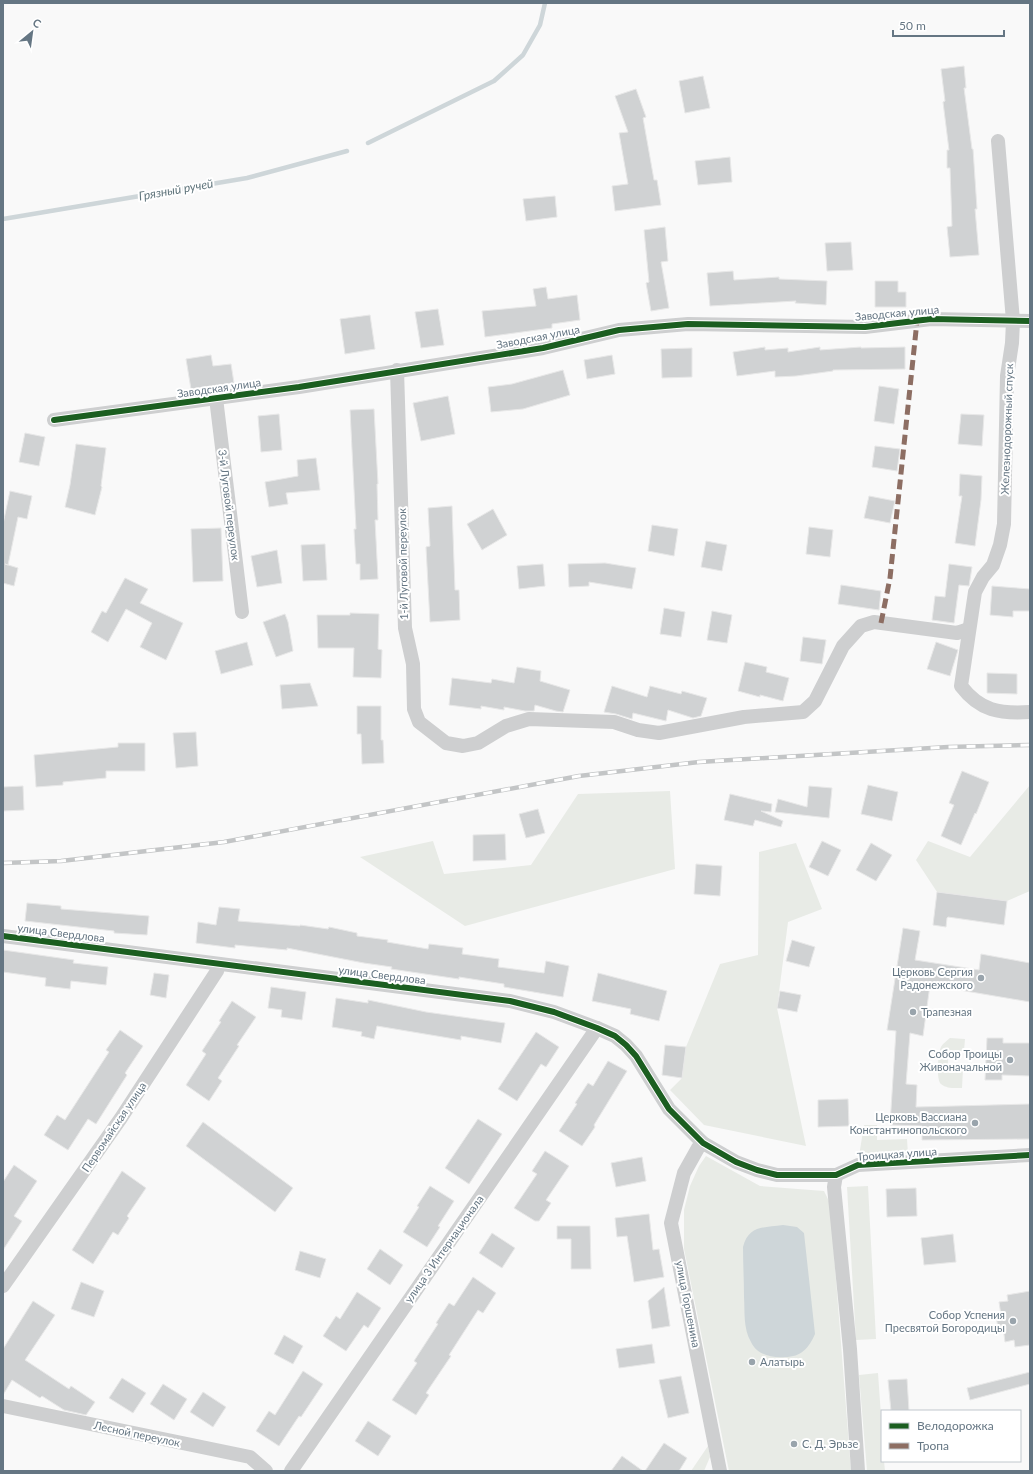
<svg xmlns="http://www.w3.org/2000/svg" width="1033" height="1474" font-family="Lato,sans-serif">
  <rect width="100%" height="100%" fill="#f9f9f9"/>
  <g fill="#e8ebe6">
    <polygon points="1030,785 1030,891 1007,901 937,892 916,860 928,841 970,857"/>
    <polygon points="670,791 675,869 465,926 360,857 433,841 444,874 531,865 578,794"/>
    <polygon points="796,843 822,909 788,922 777,1008 806,1146 704,1125 670,1090 682,1078 686,1047 720,964 758,955 759,852"/>
    <path d="M 950,1038 L 965,1039 L 964,1051 L 948,1051 L 948,1068 L 963,1069 L 962,1088 C 955,1088 947,1089 941,1084 C 936,1080 938,1053 941,1047 C 943,1043 947,1041 950,1038 Z"/>
    <polygon points="864,1125 877,1125 877,1140 907,1139 908,1154 859,1156"/>
    <polygon points="706,1156 760,1186 824,1191 830,1203 851,1471 729,1471 684,1249 684,1210 690,1186 699,1166"/>
    <polygon points="868,1186 876,1339 856,1340 847,1187"/>
    <polygon points="878,1373 882,1430 882,1461 884,1461 885,1471 867,1471 859,1375"/>
    <polygon points="708,1446 710,1457 704,1471 691,1471"/>
  </g>
  <path fill="#ced6d9" d="M 783,1225 L 797,1227 L 804,1233 L 815,1334 C 809,1348 801,1357 785,1357 C 772,1358 757,1355 751,1342 C 743,1328 745,1312 744,1297 C 744,1280 743,1264 743,1247 C 749,1225 763,1228 783,1225 Z"/>
  <g fill="none" stroke-linecap="round" stroke-linejoin="round">
    <g stroke="#ced6d9" stroke-width="4.5">
      <polyline points="368,143 494,81 523,55 540,25 545,3"/>
      <polyline points="3,219 247,178 347,151"/>
    </g>
  </g>
  <g fill="#d0d2d3" stroke="#e8e8e8">
    <polygon points="964,66 966,88 964,88 972,149 973,149 977,209 975,209 979,255 950,257 947,227 952,226 950,168 947,168 947,150 949,150 943,102 945,101 941,69"/>
    <polygon points="703,76 710,108 685,113 679,81"/>
    <polygon points="636,89 646,117 643,118 654,180 657,180 661,205 615,211 612,186 628,184 619,133 628,132 615,96"/>
    <polygon points="730,157 732,182 698,185 695,161"/>
    <polygon points="555,196 557,217 526,221 523,199"/>
    <polygon points="665,227 668,261 661,262 669,308 651,311 646,283 649,282 644,230"/>
    <polygon points="851,242 853,270 827,271 825,243"/>
    <polygon points="733,271 734,280 779,277 779,279 827,281 826,305 795,303 796,301 710,306 707,273"/>
    <polygon points="875,281 898,281 898,292 906,292 906,307 875,307"/>
    <polygon points="546,287 548,299 577,295 580,320 552,324 552,328 485,337 482,311 536,306 533,289"/>
    <polygon points="438,309 444,345 421,348 415,312"/>
    <polygon points="370,315 375,349 345,354 340,319"/>
    <polygon points="765,347 765,350 788,348 788,352 820,347 820,350 861,347 861,348 905,347 905,369 833,370 833,371 796,376 775,377 775,371 737,376 733,352"/>
    <polygon points="692,348 692,377 662,378 661,349"/>
    <polygon points="211,355 213,366 231,364 234,383 191,389 186,359"/>
    <polygon points="612,355 615,374 587,379 584,360"/>
    <polygon points="563,370 570,395 523,409 491,412 488,387 512,384"/>
    <polygon points="879,386 899,389 894,424 874,421"/>
    <polygon points="448,396 455,434 421,441 413,403"/>
    <polygon points="374,409 378,484 377,484 378,520 375,520 378,579 360,580 360,564 356,564 354,529 356,529 350,410"/>
    <polygon points="279,414 282,450 261,452 258,416"/>
    <polygon points="961,414 984,415 982,446 958,444"/>
    <polygon points="25,433 45,437 39,466 19,462"/>
    <polygon points="76,444 106,448 101,486 102,487 95,515 65,507 70,485"/>
    <polygon points="875,446 900,449 897,471 872,467"/>
    <polygon points="316,458 320,490 286,493 288,504 269,507 265,482 298,476 297,460"/>
    <polygon points="960,474 982,476 981,500 975,546 955,543 962,496 959,496"/>
    <polygon points="10,491 32,496 27,519 18,517 8,565 5,564 18,568 14,586 3,583 3,524"/>
    <polygon points="869,496 895,501 890,523 864,518"/>
    <polygon points="452,506 455,590 459,590 460,620 430,622 426,547 430,546 428,508"/>
    <polygon points="493,509 507,535 482,550 467,524"/>
    <polygon points="652,525 678,529 674,556 648,551"/>
    <polygon points="809,527 833,530 830,557 806,554"/>
    <polygon points="221,528 223,581 193,582 191,529"/>
    <polygon points="706,541 727,545 722,571 701,567"/>
    <polygon points="325,544 327,580 303,581 301,545"/>
    <polygon points="277,550 282,583 257,587 251,556"/>
    <polygon points="605,563 636,568 632,589 589,582 589,586 569,587 568,564"/>
    <polygon points="543,564 545,586 519,589 517,566"/>
    <polygon points="949,564 972,567 969,586 959,585 954,623 932,620 935,596 945,597"/>
    <polygon points="125,578 148,589 140,603 183,623 166,660 140,647 152,623 126,609 108,642 91,632 102,611 106,613"/>
    <polygon points="841,585 881,591 879,610 838,604"/>
    <polygon points="992,586 1030,589 1030,611 1013,611 1013,617 990,615"/>
    <polygon points="664,608 685,612 681,637 660,634"/>
    <polygon points="712,611 732,615 727,643 707,640"/>
    <polygon points="350,613 379,614 378,649 382,650 381,678 353,677 354,648 318,648 317,615 350,615"/>
    <polygon points="285,614 288,622 293,651 276,657 263,622"/>
    <polygon points="803,637 826,640 822,664 800,661"/>
    <polygon points="247,642 253,665 221,674 215,651"/>
    <polygon points="936,642 958,650 950,676 927,669"/>
    <polygon points="745,662 767,667 766,672 789,678 783,701 760,695 760,697 738,691"/>
    <polygon points="517,667 541,671 540,681 570,690 563,712 556,711 535,705 534,711 525,711 504,707 504,710 481,706 481,709 449,705 452,678 491,683 492,679 514,683"/>
    <polygon points="987,673 1017,674 1017,694 987,693"/>
    <polygon points="310,683 318,706 282,709 280,685"/>
    <polygon points="612,686 647,697 650,686 681,694 682,691 707,698 701,716 693,718 668,710 666,721 633,713 632,719 616,714 604,712"/>
    <polygon points="357,706 381,706 381,740 383,740 384,763 362,764 361,734 357,734"/>
    <polygon points="196,732 198,766 176,768 173,733"/>
    <polygon points="118,743 145,743 145,771 106,771 106,778 63,782 63,785 36,787 34,755 118,747"/>
    <polygon points="962,771 989,782 976,814 975,813 961,845 941,836 954,805 949,803"/>
    <polygon points="868,785 898,792 892,821 861,814"/>
    <polygon points="23,786 24,810 3,811 3,787"/>
    <polygon points="809,786 832,788 829,818 775,812 778,799 807,807"/>
    <polygon points="730,794 772,804 771,812 761,811 783,821 781,827 755,820 753,826 724,820"/>
    <polygon points="538,809 545,833 526,838 519,814"/>
    <polygon points="505,834 506,860 473,861 473,835"/>
    <polygon points="822,841 841,850 828,876 809,867"/>
    <polygon points="871,843 892,855 876,881 856,870"/>
    <polygon points="696,864 722,866 720,896 694,894"/>
    <polygon points="937,892 1007,901 1004,925 948,917 947,918 946,927 933,925"/>
    <polygon points="27,903 61,906 61,909 149,916 147,935 114,933 114,931 25,921"/>
    <polygon points="219,907 240,909 238,921 300,926 300,925 328,929 329,927 357,933 357,936 388,940 387,942 428,949 429,944 463,948 462,954 499,959 498,967 544,973 546,961 569,966 563,997 504,987 504,984 459,977 459,979 391,969 392,967 364,963 287,948 287,950 235,945 235,948 196,943 198,922 216,925"/>
    <polygon points="903,928 920,931 915,960 979,970 981,954 1030,963 1030,1002 930,985 923,1036 910,1033 906,1084 917,1085 916,1107 1030,1104 1030,1139 922,1140 922,1126 890,1125 896,1031 887,1030"/>
    <polygon points="792,940 815,947 809,967 786,961"/>
    <polygon points="3,950 74,960 73,963 108,967 106,985 71,981 70,989 45,986 46,978 3,972"/>
    <polygon points="154,973 169,975 166,998 150,995"/>
    <polygon points="598,973 667,991 659,1021 630,1014 631,1009 592,1001"/>
    <polygon points="271,987 306,992 302,1020 281,1017 282,1010 268,1008"/>
    <polygon points="780,991 801,995 797,1012 777,1008"/>
    <polygon points="336,998 368,1003 368,1000 426,1012 505,1023 501,1043 461,1036 461,1040 377,1026 374,1039 361,1036 362,1032 332,1027"/>
    <polygon points="232,1001 256,1017 237,1045 239,1046 218,1078 222,1081 209,1101 186,1085 206,1054 202,1051 221,1022 219,1021"/>
    <polygon points="120,1030 143,1046 125,1073 127,1075 96,1124 88,1119 68,1150 44,1135 57,1115 65,1120 109,1052 106,1050"/>
    <polygon points="536,1032 559,1047 546,1067 541,1064 517,1101 498,1089"/>
    <polygon points="987,1038 1003,1038 1003,1043 1030,1043 1030,1076 1002,1075 1002,1080 985,1080"/>
    <polygon points="665,1045 686,1047 682,1078 662,1075"/>
    <polygon points="608,1061 627,1071 594,1125 595,1127 582,1146 559,1131 577,1104 575,1103 588,1083 593,1086"/>
    <polygon points="848,1099 849,1126 818,1127 818,1100"/>
    <polygon points="478,1119 502,1134 469,1184 445,1168"/>
    <polygon points="203,1122 293,1188 275,1212 186,1146"/>
    <polygon points="545,1151 569,1166 546,1200 551,1203 539,1221 535,1221 514,1208 537,1174 532,1171"/>
    <polygon points="642,1157 646,1181 616,1187 611,1163"/>
    <polygon points="14,1165 37,1181 14,1216 22,1221 3,1250 3,1182"/>
    <polygon points="122,1171 146,1188 127,1216 129,1218 118,1235 113,1232 93,1264 72,1250"/>
    <polygon points="430,1186 454,1201 438,1226 440,1227 427,1247 403,1232 419,1207 417,1206"/>
    <polygon points="916,1188 917,1216 887,1217 886,1189"/>
    <polygon points="649,1214 653,1250 659,1249 664,1277 634,1282 627,1236 617,1237 615,1218"/>
    <polygon points="557,1226 590,1226 591,1269 571,1269 571,1239 557,1239"/>
    <polygon points="492,1233 515,1248 502,1268 479,1253"/>
    <polygon points="953,1234 956,1262 924,1265 921,1238"/>
    <polygon points="380,1249 403,1265 390,1285 367,1269"/>
    <polygon points="300,1251 326,1259 320,1278 295,1270"/>
    <polygon points="473,1277 496,1293 483,1313 478,1310 449,1355 451,1356 426,1393 429,1395 416,1415 392,1400 417,1363 414,1361 438,1324 436,1323 449,1303 454,1306"/>
    <polygon points="81,1282 104,1291 94,1317 71,1309"/>
    <polygon points="664,1287 670,1326 652,1329 648,1301"/>
    <polygon points="1030,1291 1030,1345 1015,1347 1014,1340 1005,1342 1003,1327 998,1328 996,1316 1001,1315 999,1302 1008,1301 1007,1295"/>
    <polygon points="357,1292 381,1308 368,1328 364,1325 346,1351 323,1336 336,1316 340,1319"/>
    <polygon points="33,1301 55,1315 25,1360 69,1389 71,1386 95,1402 86,1415 64,1410 42,1396 40,1398 12,1380 3,1395 3,1349"/>
    <polygon points="284,1335 303,1346 293,1364 274,1354"/>
    <polygon points="652,1344 655,1363 619,1368 616,1349"/>
    <polygon points="303,1371 323,1384 301,1417 299,1416 279,1446 256,1431 269,1411 275,1415"/>
    <polygon points="1030,1372 1030,1384 970,1400 967,1388"/>
    <polygon points="681,1376 689,1413 668,1418 659,1380"/>
    <polygon points="122,1378 146,1393 133,1413 109,1398"/>
    <polygon points="907,1379 909,1411 891,1411 888,1380"/>
    <polygon points="163,1384 187,1399 174,1420 150,1404"/>
    <polygon points="203,1392 226,1407 213,1427 190,1412"/>
    <polygon points="368,1421 391,1436 378,1456 355,1441"/>
    <polygon points="664,1443 687,1458 679,1471 645,1471"/>
    <polygon points="622,1456 643,1471 611,1471"/>
  </g>
  <g fill="none" stroke-linecap="round" stroke-linejoin="round">
    <g stroke="#cecfd0" stroke-width="14">
      <path d="M 998,141 L 1013,321 L 1012,343 L 1007,376 L 1004,524 L 1000,545 L 993,565 L 983,577 L 975,592 L 961,686 C 980,711 1000,714 1030,712"/>
      <polyline points="397,370 405,628 413,664 414,709 419,722 446,743 463,746 478,743 506,726 529,719 614,722 638,730 659,733 744,717 803,712 815,701 843,646 861,626 874,622 957,633 969,629"/>
      <polyline points="216,398 242,612"/>
      <polyline points="54,420 299,387 543,348 619,330 688,324 865,327 931,319 1030,321"/>
      <polyline points="3,936 510,1001 554,1012 597,1028 615,1036 626,1045 636,1056 669,1109 703,1143 736,1162 757,1170 777,1175 836,1175 858,1165 1030,1155"/>
      <polyline points="703,1143 698,1148 684,1173 671,1223 720,1471"/>
      <polyline points="836,1175 834,1187 850,1349 858,1471"/>
      <polyline points="3,1286 121,1118 217,971 219,964"/>
      <polyline points="3,1406 250,1457 266,1471"/>
      <polyline points="291,1471 597,1028"/>
    </g>
    <defs>
      <polyline id="rail" points="3,863 61,861 224,842 579,776 699,762 948,747 1030,745"/>
    </defs>
    <use href="#rail" stroke="#c3c5c6" stroke-width="4.5"/>
    <use href="#rail" stroke="#fff" stroke-width="3" stroke-dasharray="9" stroke-linecap="butt"/>
    <polyline stroke="#8d6e63" stroke-width="5" stroke-dasharray="10 5" stroke-linecap="butt" points="881,623 890,578 917,321"/>
    <defs>
      <g id="cycleway">
        <polyline points="54,420 299,387 543,348 619,330 688,324 865,327 931,319 1030,321"/>
        <polyline points="3,936 510,1001 554,1012 597,1028 615,1036 626,1045 636,1056 669,1109 703,1143 736,1162 757,1170 777,1175 836,1175 858,1165 1030,1155"/>
      </g>
    </defs>
    <use href="#cycleway" stroke="#fff" stroke-width="8"/>
    <use href="#cycleway" stroke="#1b5e20" stroke-width="6"/>
  </g>
  <g fill="#99a4ac" stroke="#fff" stroke-width="1.5">
    <circle cx="981" cy="978" r="4"/>
    <circle cx="913" cy="1012" r="4"/>
    <circle cx="1010" cy="1060" r="4"/>
    <circle cx="975" cy="1123" r="4"/>
    <circle cx="1013" cy="1321" r="4"/>
    <circle cx="752" cy="1362" r="4"/>
    <circle cx="794" cy="1444" r="4"/>
  </g>
  <g text-anchor="middle" stroke-width="4" stroke-linejoin="round" paint-order="stroke">
    <g font-size="11" fill="#657683" stroke="#fff">
      <text transform="translate(897 313) rotate(-5)" y="4">Заводская улица</text>
      <text transform="translate(538 337) rotate(-11)" y="4">Заводская улица</text>
      <text transform="translate(219 388) rotate(-8)" y="4">Заводская улица</text>
      <text transform="translate(1007 429) rotate(-88)" y="4">Железнодорожный спуск</text>
      <text transform="translate(229 505) rotate(83)" y="4">3-й Луговой переулок</text>
      <text transform="translate(403 564) rotate(-91)" y="4">1-й Луговой переулок</text>
      <text transform="translate(61 933) rotate(7)" y="4">улица Свердлова</text>
      <text transform="translate(382 975) rotate(7)" y="4">улица Свердлова</text>
      <text transform="translate(114 1127) rotate(-56)" y="4">Первомайская улица</text>
      <text transform="translate(897 1154) rotate(-4)" y="4">Троицкая улица</text>
      <text transform="translate(444 1249) rotate(-55)" y="4">улица 3 Интернационала</text>
      <text transform="translate(688 1304) rotate(79)" y="4">улица Горшенина</text>
      <text transform="translate(137 1434) rotate(12)" y="4">Лесной переулок</text>
    </g>
    <g font-size="11" fill="#657683" stroke="#fff" text-anchor="end">
      <text x="973" y="976">Церковь Сергия<tspan x="973" dy="13">Радонежского</tspan></text>
      <text x="921" y="1016" text-anchor="start">Трапезная</text>
      <text x="1002" y="1058">Собор Троицы<tspan x="1002" dy="13">Живоначальной</tspan></text>
      <text x="967" y="1121">Церковь Вассиана<tspan x="967" dy="13">Константинопольского</tspan></text>
      <text x="1005" y="1319">Собор Успения<tspan x="1005" dy="13">Пресвятой Богородицы</tspan></text>
      <text x="760" y="1366" text-anchor="start">Алатырь</text>
      <text x="802" y="1448" text-anchor="start">С. Д. Эрьзе</text>
    </g>
    <g font-size="12" font-style="italic" fill="#60757c" stroke="#fff">
      <text transform="translate(176 190) rotate(-10)" y="4">Грязный ручей</text>
    </g>
  </g>
  <rect width="1033" height="1474" fill="none" stroke="#657683" stroke-width="8"/>
  <rect x="881" y="1410" width="140" height="52" fill="#ffffff" stroke="#c1c8cd"/>
  <rect x="889" y="1423" width="20" height="6" fill="#1b5e20" stroke="#c1c8cd"/>
  <text x="917" y="1430" font-size="12" fill="#657683">Велодорожка</text>
  <rect x="889" y="1443" width="20" height="6" fill="#8d6e63" stroke="#c1c8cd"/>
  <text x="917" y="1450" font-size="12" fill="#657683">Тропа</text>
  <g transform="translate(32 32) rotate(29)" stroke="#ffffff" stroke-width="3" paint-order="stroke">
  <path d="M0-3L7 15L0 10L-7 15Z" fill="#657683"/>
  <text y="-6" font-size="11" font-weight="bold" text-anchor="middle" fill="#657683">С</text>
  </g>
  <path d="M893 30v6h111v-6" fill="none" stroke="#657683" stroke-width="2"/>
  <text x="899" y="30" font-size="12" fill="#657683" stroke="#ffffff" stroke-width="3" paint-order="stroke">50 m</text>
</svg>
